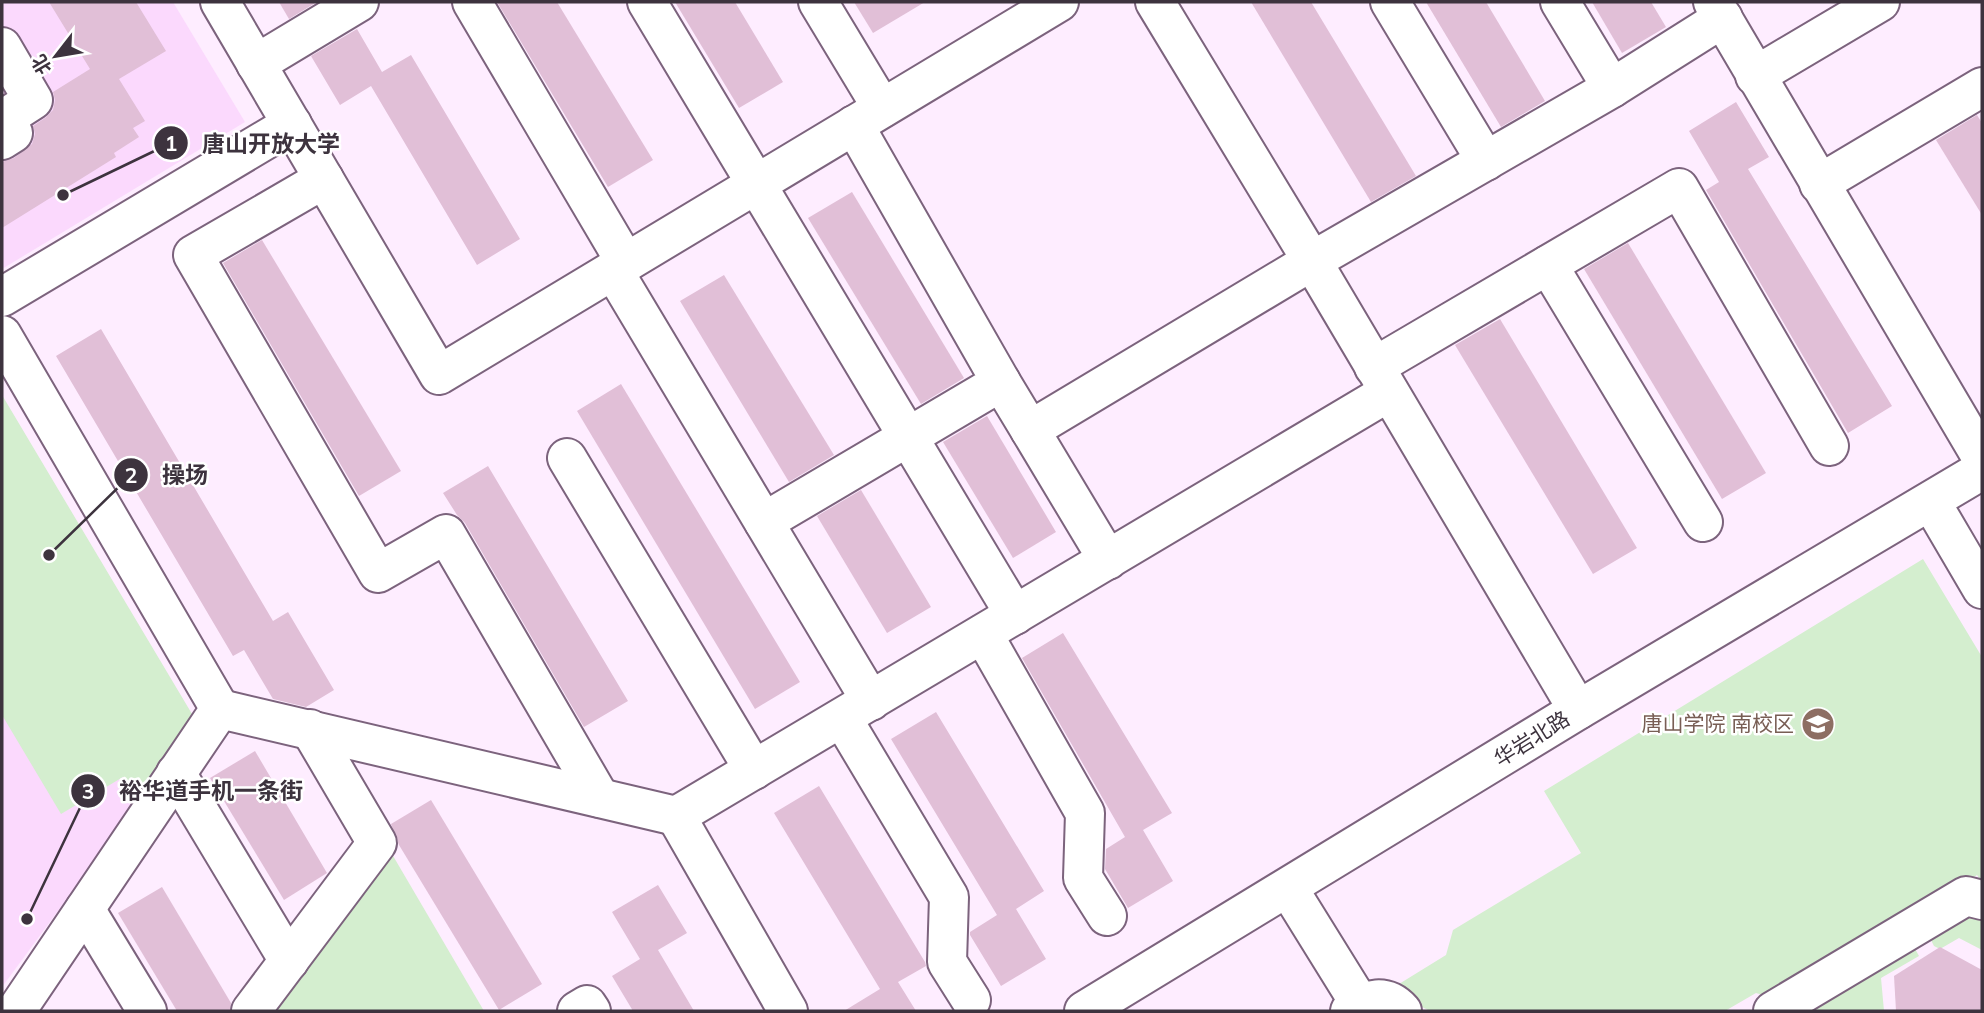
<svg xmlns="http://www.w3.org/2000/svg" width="1984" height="1013" font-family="Mulish,'Noto Sans SC',sans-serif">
  <rect width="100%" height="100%" fill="#feedff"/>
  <g fill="#fbd9fd">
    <polygon points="2,2 173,2 245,122 2,269"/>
    <polygon points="2,395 139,801 2,987"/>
  </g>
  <g fill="#d4eecf">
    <polygon points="2,395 195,719 139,801 123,777 61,814 2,715"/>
    <polygon points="1923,559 1982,657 1982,882 1977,875 1776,999 1756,993 1725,1011 1430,1011 1404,998 1398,991 1399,984 1446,955 1453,930 1581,853 1544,791"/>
    <polygon points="389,849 484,1011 276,1011"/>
    <polygon points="1957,909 1982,918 1982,950 1959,938 1940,949 1934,946 1928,934"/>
    <polygon points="1913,945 1919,956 1881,978 1884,1011 1791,1011"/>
  </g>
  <g fill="#e1bfd7">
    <polygon points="49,2 136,2 166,51 119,79 145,121 133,128 139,137 114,153 116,157 2,228 2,162 14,158 32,144 35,134 33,126 45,118 53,110 55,100 53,92 90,69"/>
    <polygon points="279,2 317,2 289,19"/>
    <polygon points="497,2 557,2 653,160 608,187"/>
    <polygon points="675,2 735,2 783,82 739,108"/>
    <polygon points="854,2 925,2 873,33"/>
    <polygon points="1251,2 1311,2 1416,176 1371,202"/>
    <polygon points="1426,2 1486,2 1545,101 1501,127"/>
    <polygon points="1592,2 1651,2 1666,27 1622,53"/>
    <polygon points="357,29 382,72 411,55 520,239 477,265 371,86 340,105 311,56"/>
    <polygon points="1736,102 1769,157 1748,169 1892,406 1848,433 1706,190 1719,182 1689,131"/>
    <polygon points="1977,115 1982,123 1982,215 1936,140"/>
    <polygon points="852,192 964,378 921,404 808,218"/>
    <polygon points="262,240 401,471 359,496 223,263"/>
    <polygon points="1628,243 1766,473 1722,499 1584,269"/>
    <polygon points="724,275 834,455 789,482 680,301"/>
    <polygon points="1500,319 1637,548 1593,574 1455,345"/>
    <polygon points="101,329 273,621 288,612 334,690 306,707 273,699 244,650 233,656 56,356"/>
    <polygon points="621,384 800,682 755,709 577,411"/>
    <polygon points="987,416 1056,532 1013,558 943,442"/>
    <polygon points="488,466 628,701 584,727 465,523 457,515 443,493"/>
    <polygon points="861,490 931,607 887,633 817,516"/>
    <polygon points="1063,633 1172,813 1143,830 1173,881 1128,908 1105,869 1106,849 1125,837 1022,658"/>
    <polygon points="936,712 1044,891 1016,909 1046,959 1001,986 970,935 970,932 997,915 891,739"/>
    <polygon points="255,751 327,873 284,900 210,778"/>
    <polygon points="819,786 925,962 926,966 898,982 916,1011 844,1011 880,989 774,813"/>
    <polygon points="431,800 542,984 499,1010 399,845 391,824"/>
    <polygon points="658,885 687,933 658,950 694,1011 633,1011 612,976 640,959 612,912"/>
    <polygon points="162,887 231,1003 230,1011 177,1011 118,913"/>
    <polygon points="1940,947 1982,970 1982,1011 1896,1011 1894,976"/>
  </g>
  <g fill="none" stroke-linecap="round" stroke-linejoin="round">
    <defs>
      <g id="minor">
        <polyline points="220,2 439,375 1059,2"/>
        <polyline points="472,2 626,263"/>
        <polyline points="647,2 1015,615"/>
        <polyline points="818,2 882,108"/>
        <polyline points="1155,2 1312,261 1578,710"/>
        <polyline points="1390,2 1486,161"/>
        <polyline points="1560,2 1612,88"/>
        <polyline points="1713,2 1982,458"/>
        <polyline points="2,47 33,100 5,118 13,133 2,140"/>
        <polyline points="256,64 359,2"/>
        <polyline points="1755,76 1880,2"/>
        <polyline points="324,179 193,255 378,573 446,534 600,798"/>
        <polyline points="1819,184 1982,87"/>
        <polyline points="1548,265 1703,522"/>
        <polyline points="613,270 871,701"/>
        <polyline points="2,297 292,124"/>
        <polyline points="2,335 220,709 16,1011"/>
        <polyline points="1374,367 1679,188 1829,446"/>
        <polyline points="1001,382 1030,430 1312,261 1612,88 1723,18"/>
        <polyline points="1030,430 1108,560"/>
        <polyline points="567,458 754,770"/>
        <polyline points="1931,502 1982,589"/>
        <polyline points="764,522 1001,382 854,125"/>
        <polyline points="983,634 1085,813 1083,878 1107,916"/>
        <polyline points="220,709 676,816 1389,392"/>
        <polyline points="842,718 949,897 947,962 971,1000"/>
        <polyline points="176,773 289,961"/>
        <polyline points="676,816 788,1011"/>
        <polyline points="1288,888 1360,1004"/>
        <polyline points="85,909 147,1011"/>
        <polyline points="251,1011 377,843 310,729"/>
        <polyline points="577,1011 587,1005 591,1011"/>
        <polyline points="1084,1011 1578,710 1982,470"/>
        <path d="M 1350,1011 C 1367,998 1386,993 1402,1011"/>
        <polyline points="1773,1011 1966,896 1982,900"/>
      </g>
    </defs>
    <use href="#minor" stroke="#7c637d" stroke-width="42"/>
    <use href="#minor" stroke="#fff" stroke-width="38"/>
  </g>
  <defs>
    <symbol id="university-disc" viewBox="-11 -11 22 22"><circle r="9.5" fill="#8d6e63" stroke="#fff"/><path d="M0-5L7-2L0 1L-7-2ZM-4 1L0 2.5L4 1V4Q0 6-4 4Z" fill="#fff"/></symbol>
  </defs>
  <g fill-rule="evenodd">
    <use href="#university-disc" x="1799" y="705" width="38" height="38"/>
  </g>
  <g text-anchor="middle" stroke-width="5" stroke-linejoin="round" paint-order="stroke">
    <g font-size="21" fill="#785e54" stroke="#fff" text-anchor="end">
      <text x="1794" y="731">唐山学院 南校区</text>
    </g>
    <g font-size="21" fill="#3d333e" stroke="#fff">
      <text transform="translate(1532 739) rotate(-32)" y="7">华岩北路</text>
    </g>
  </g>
  <path fill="none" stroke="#3d333e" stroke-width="2.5" d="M63 195L171 143M49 555L131 475M27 919L88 791"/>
  <g fill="#3d333e" stroke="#fff" stroke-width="2.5">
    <circle cx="63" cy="195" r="7"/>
    <circle cx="49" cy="555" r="7"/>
    <circle cx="27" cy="919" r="7"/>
    <circle cx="171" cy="143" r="18"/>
    <circle cx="131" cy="475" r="18"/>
    <circle cx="88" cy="791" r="18"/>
  </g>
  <g font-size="21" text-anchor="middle" font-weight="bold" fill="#fff">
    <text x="171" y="151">1</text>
    <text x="131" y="483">2</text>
    <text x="88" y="799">3</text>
  </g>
  <g font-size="23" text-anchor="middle" font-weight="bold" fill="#3d333e" stroke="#fff" stroke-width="5" stroke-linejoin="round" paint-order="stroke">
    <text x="271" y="152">唐山开放大学</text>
    <text x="185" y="483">操场</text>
    <text x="211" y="799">裕华道手机一条街</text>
  </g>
  <rect width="1984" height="1013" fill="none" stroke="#3d333e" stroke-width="7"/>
  <g transform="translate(56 56) rotate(239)" stroke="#ffffff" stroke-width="5" paint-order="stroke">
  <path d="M0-5L12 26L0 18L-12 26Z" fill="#3d333e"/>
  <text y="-10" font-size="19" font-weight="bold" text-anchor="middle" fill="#3d333e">北</text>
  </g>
</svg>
